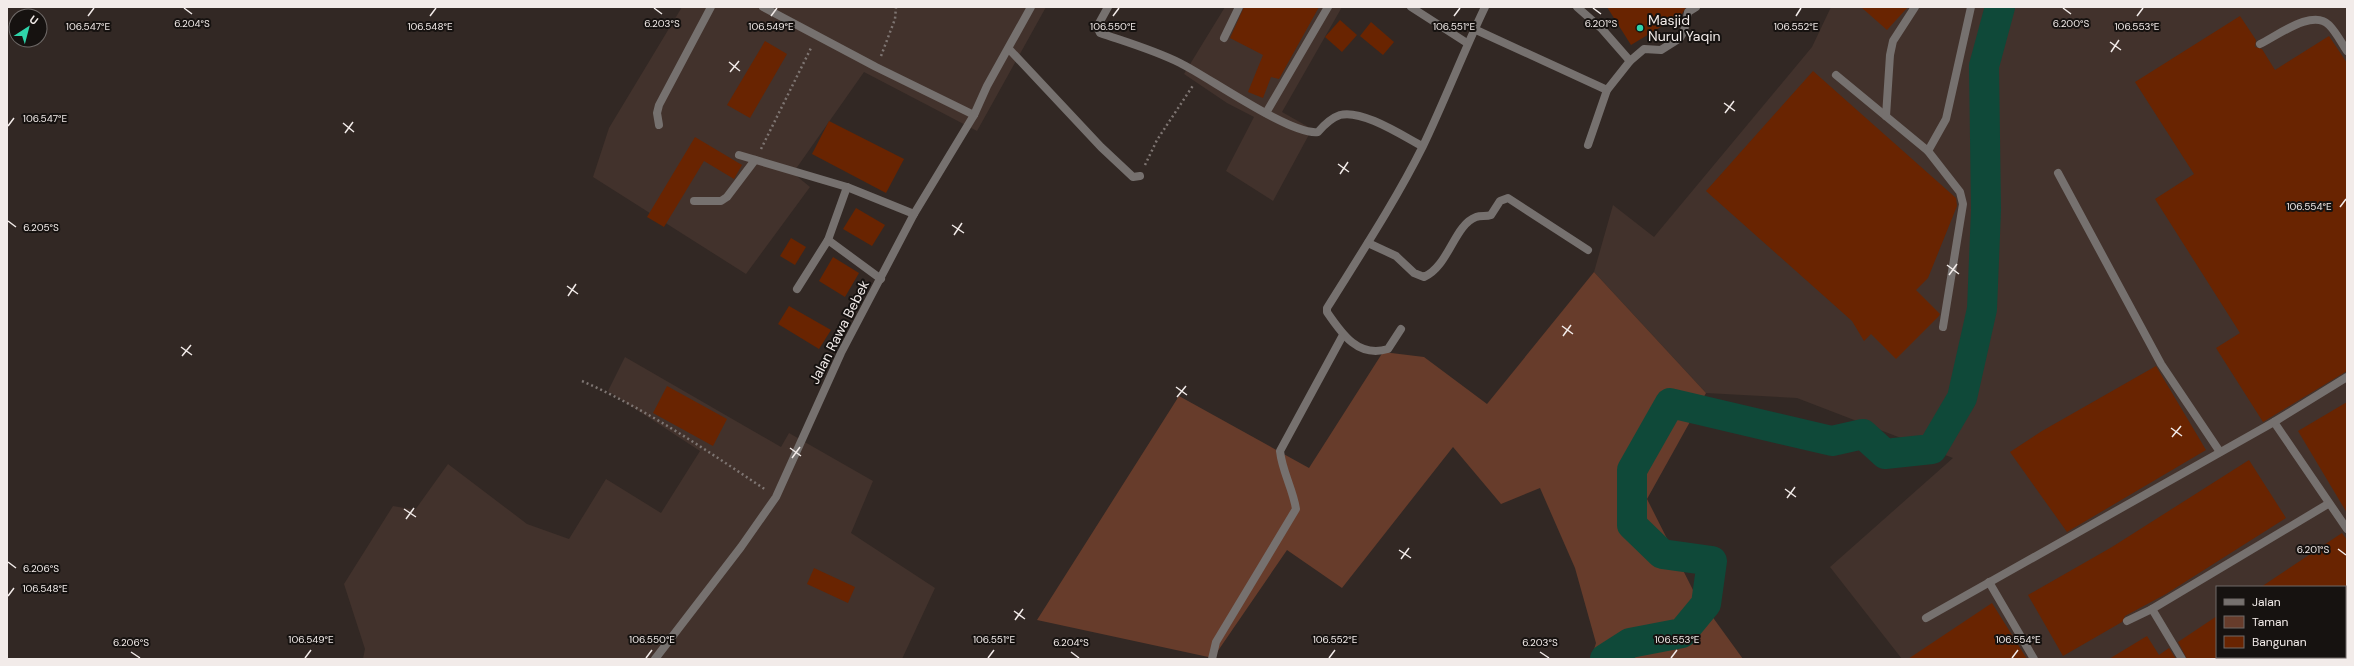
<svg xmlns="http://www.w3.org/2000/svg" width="2354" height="666" font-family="'DM Sans',sans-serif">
  <rect width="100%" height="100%" fill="#322824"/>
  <g fill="#42322c" fill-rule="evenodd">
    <polygon points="682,7 1046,7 977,131 864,72 793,173 810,187 746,274 593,177 609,128"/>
    <polygon points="1225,7 1342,7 1282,112 1312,129 1273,201 1226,171 1254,117 1227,103 1184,74"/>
    <path d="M 1831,7 L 2347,7 L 2347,659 L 1902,659 L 1830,567 L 1953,458 L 1797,398 L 1706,393 L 1594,272 L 1613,205 L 1654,237 L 1812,47 ZM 2217,587 L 2345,587 L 2345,657 L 2217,657 Z"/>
    <polygon points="625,357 781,447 789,433 873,481 851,533 935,588 902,659 363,659 365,649 344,584 393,506 415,510 448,464 527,524 569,539 606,479 661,513 700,451 608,391"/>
  </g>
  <polygon fill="#673c2b" points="1594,272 1706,393 1647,499 1693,590 1743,659 1591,659 1596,643 1575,568 1540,488 1501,504 1453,447 1342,588 1287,550 1213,658 1037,620 1179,396 1309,468 1383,352 1424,357 1487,404"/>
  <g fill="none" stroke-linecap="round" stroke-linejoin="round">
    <polyline stroke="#0f4939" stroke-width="30" points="1605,659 1630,643 1682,633 1706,604 1712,561 1662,554 1632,525 1632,470 1670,403 1832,441 1863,434 1885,454 1932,449 1962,398 1982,309 1986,210 1984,66 2000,7"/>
  </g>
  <g fill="#692401">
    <polygon points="1244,7 1319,7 1279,79 1271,77 1263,98 1248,92 1263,55 1230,38"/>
    <polygon points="1607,7 1686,7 1682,14 1631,45"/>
    <polygon points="1861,7 1908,7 1887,30"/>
    <polygon points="2240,16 2256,40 2255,47 2262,49 2275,70 2329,36 2347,63 2347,371 2263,422 2216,348 2240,333 2155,199 2194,174 2135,82"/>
    <polygon points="1340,20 1357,35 1342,52 1325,37"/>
    <polygon points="1371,22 1394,42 1383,55 1360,36"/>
    <polygon points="765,41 787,54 750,118 727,105"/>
    <polygon points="1813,71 1956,198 1957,206 1928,278 1916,290 1940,314 1939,316 1896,359 1871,334 1864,341 1852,321 1706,191"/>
    <polygon points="829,121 904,159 886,193 812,154"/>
    <polygon points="695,137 742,165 734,179 704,161 664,227 647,217"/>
    <polygon points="856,208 885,225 872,246 843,229"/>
    <polygon points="791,238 806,247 795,265 780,256"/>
    <polygon points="833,257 859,273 845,297 819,281"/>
    <polygon points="789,306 831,330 819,349 778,324"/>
    <polygon points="2156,366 2206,450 2067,532 2010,452 2042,431"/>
    <polygon points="667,386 727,419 713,446 653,413"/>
    <polygon points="2347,402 2347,513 2298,431"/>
    <polygon points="2249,460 2286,518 2166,594 2125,616 2122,622 2063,656 2028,595 2112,547"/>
    <polygon points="2342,533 2347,540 2347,587 2261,587"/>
    <polygon points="814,568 855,587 848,603 807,584"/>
    <polygon points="1992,603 2027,659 1908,659"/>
    <polygon points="2217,616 2217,659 2187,659 2178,642"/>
    <polygon points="2147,636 2159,655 2169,648 2176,659 2109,659"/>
  </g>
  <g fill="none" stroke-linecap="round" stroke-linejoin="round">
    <g stroke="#7e7572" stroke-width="2.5" stroke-dasharray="2 3" stroke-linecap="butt">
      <polyline points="881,56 895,19 896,7"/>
      <polyline points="761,149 812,46"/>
      <polyline points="1145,165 1157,140 1194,84"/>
      <path d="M 582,381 C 648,410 706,450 766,490"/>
    </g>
    <g stroke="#76716f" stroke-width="8">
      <polyline points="1224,38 1239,7"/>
      <path d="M 2260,44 C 2277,36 2313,8 2329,25 C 2336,32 2341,42 2347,51"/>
      <polyline points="1836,75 1928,151 1946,119 1971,7"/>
      <polyline points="1266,113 1328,7"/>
      <polyline points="1886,116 1890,55 1893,41 1915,7"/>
      <polyline points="659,125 657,113 659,105 711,7"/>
      <polyline points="1928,151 1960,192 1963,204 1943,327"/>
      <polyline points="739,155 847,187 914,214"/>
      <polyline points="2058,173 2161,364 2220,452"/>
      <polyline points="694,201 721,201 727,197 755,160"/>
      <polyline points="828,240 881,279"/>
      <polyline points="797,289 828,240 847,187"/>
      <polyline points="2274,422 2347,529"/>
      <polyline points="1989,582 2034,659"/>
      <polyline points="2152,609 2182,659"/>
      <polyline points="1926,618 2274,422 2347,377"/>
      <polyline points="2127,621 2152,609 2328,504"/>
      <path d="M 1212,659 L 1216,642 L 1296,509 C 1293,489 1282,471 1280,451 L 1343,335"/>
    </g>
    <g stroke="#76716f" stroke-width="8">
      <polyline points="763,7 876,67 974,115"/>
      <path d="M 1108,7 L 1097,27 L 1100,33 C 1126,42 1154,50 1180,63 C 1207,76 1291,136 1318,132 C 1324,125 1331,118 1340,115 C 1362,109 1403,136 1422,146"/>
      <polyline points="1411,7 1467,43"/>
      <polyline points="1577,7 1602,29 1630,61"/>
      <polyline points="1474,29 1607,90"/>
      <polyline points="1009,49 1101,147 1133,177 1140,176"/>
      <polyline points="1588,145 1607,90 1630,61 1644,49 1661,50 1680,38 1684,31 1688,12 1696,7"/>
      <path d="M 1368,243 L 1396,256 L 1414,273 L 1424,277 C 1449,266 1454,225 1476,217 C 1481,215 1486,217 1491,215 L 1500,201 L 1508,198 L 1588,250"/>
      <path d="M 1401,329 L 1388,349 C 1358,358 1342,334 1327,312 L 1327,308 C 1360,255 1395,202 1423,146 C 1445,100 1463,53 1485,7"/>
      <polyline points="655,659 741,547 776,497 841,353 914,214 974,115 987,86 1031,7"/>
    </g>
  </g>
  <path fill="none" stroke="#f2ebe9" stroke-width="1.5" d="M 184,8 L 192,14M 654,8 L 662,14M 1593,8 L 1601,14M 2063,8 L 2071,14M 88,16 L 94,8M 430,16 L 436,8M 771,16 L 777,8M 1113,16 L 1119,8M 1454,16 L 1460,8M 1796,16 L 1801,8M 2137,16 L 2143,8M 2110,42 L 2121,50M 2111,52 L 2119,40M 729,62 L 740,71M 730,72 L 739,61M 1724,103 L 1735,111M 1725,113 L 1734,101M 343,123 L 354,132M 8,126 L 14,118M 345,133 L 353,122M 1338,164 L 1349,172M 1340,174 L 1348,162M 2340,207 L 2346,199M 8,221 L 16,227M 952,225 L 964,233M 954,235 L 962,223M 1947,265 L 1959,274M 1949,275 L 1957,264M 567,286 L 578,294M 568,296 L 576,284M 1562,326 L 1573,334M 1563,336 L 1571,325M 181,347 L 192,355M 182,356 L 191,345M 1176,387 L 1187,395M 1177,397 L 1186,386M 2171,428 L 2182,436M 2172,437 L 2181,426M 790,448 L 801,456M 792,458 L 800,447M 1785,489 L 1796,497M 1787,498 L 1795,487M 404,509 L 416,517M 406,519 L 414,508M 2338,549 L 2346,555M 1399,550 L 1411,558M 1401,559 L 1409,548M 8,562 L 16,568M 8,596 L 14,588M 1014,611 L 1025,619M 1015,620 L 1023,609M 131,652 L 140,658M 1071,652 L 1079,658M 1540,652 L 1549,658M 305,658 L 311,650M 646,658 L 652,650M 988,658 L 994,650M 1329,658 L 1335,650M 1671,658 L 1677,650M 2012,658 L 2018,650"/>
  <circle fill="#2fd4aa" stroke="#161210" stroke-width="1.5" cx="1640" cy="28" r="4"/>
  <g text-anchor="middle" stroke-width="4" stroke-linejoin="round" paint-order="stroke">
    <g font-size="14" fill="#f2ebe9" stroke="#161210" text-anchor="start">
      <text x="1648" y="25">Masjid<tspan x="1648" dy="16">Nurul Yaqin</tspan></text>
    </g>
    <g font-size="14" fill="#f2ebe9" stroke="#161210">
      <text transform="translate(839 332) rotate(-63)" y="5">Jalan Rawa Bebek</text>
    </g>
  </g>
  <g font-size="10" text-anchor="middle" fill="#f2ebe9" stroke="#161210" stroke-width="4" stroke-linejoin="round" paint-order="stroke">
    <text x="192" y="27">6.204°S</text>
    <text x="662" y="27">6.203°S</text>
    <text x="2071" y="27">6.200°S</text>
    <text x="1601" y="27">6.201°S</text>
    <text x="88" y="30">106.547°E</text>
    <text x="430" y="30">106.548°E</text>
    <text x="771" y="30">106.549°E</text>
    <text x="1113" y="30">106.550°E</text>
    <text x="1454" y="30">106.551°E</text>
    <text x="1796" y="30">106.552°E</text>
    <text x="2137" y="30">106.553°E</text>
    <text x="45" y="122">106.547°E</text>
    <text x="2309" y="210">106.554°E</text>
    <text x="41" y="231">6.205°S</text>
    <text x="2313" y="553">6.201°S</text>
    <text x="41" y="572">6.206°S</text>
    <text x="45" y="592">106.548°E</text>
    <text x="311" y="643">106.549°E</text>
    <text x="652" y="643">106.550°E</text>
    <text x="994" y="643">106.551°E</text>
    <text x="1335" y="643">106.552°E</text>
    <text x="1677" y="643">106.553°E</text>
    <text x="2018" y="643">106.554°E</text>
    <text x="131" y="646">6.206°S</text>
    <text x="1071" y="646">6.204°S</text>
    <text x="1540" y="646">6.203°S</text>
  </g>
  <rect width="2354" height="666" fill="none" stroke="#f2ebe9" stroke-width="16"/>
  <rect x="2216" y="586" width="130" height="72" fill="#161210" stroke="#6e6967"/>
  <rect x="2224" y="599" width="20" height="6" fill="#76716f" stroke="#6e6967"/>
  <text x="2252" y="606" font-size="12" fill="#f2ebe9">Jalan</text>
  <rect x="2224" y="616" width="20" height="12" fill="#673c2b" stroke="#6e6967"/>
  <text x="2252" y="626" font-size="12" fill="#f2ebe9">Taman</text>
  <rect x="2224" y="636" width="20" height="12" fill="#692401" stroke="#6e6967"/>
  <text x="2252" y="646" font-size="12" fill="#f2ebe9">Bangunan</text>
  <g transform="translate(28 28) rotate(36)"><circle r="19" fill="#161210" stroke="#6e6967"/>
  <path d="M0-3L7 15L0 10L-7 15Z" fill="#2fd4aa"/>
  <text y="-6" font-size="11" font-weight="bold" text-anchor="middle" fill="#f2ebe9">U</text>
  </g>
</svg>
